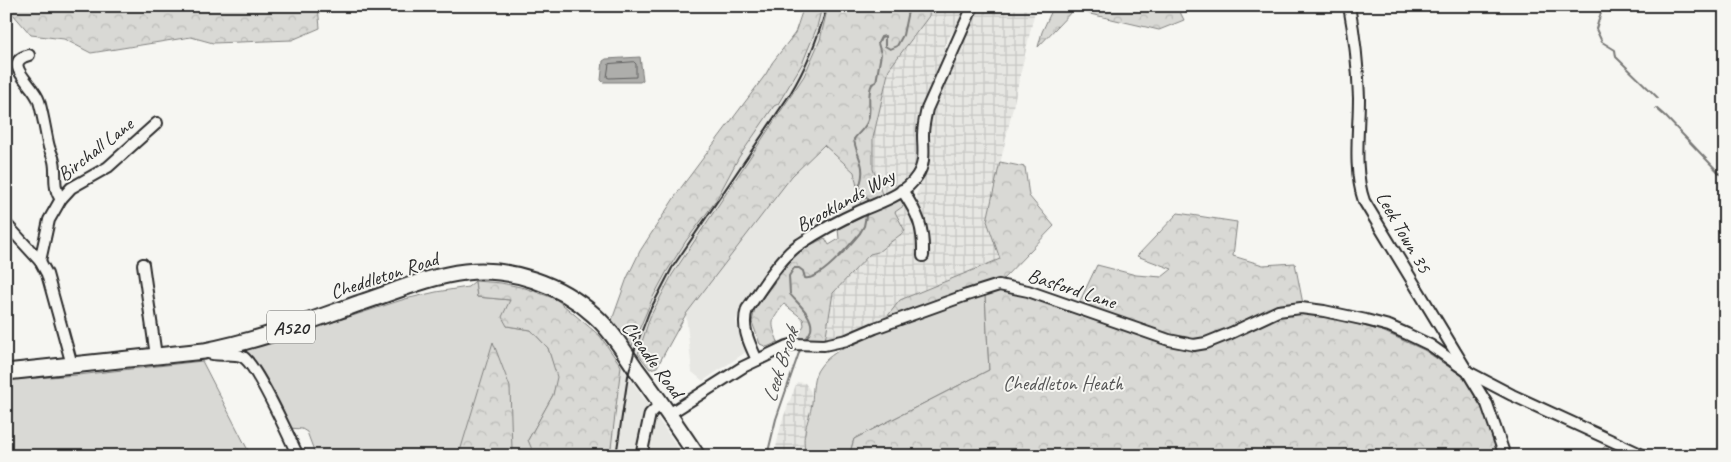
<svg xmlns="http://www.w3.org/2000/svg" width="1731" height="462" font-family="Caveat,sans-serif">
  <defs>
    <pattern id="industrial-grid" width="8" height="8" patternUnits="userSpaceOnUse" patternTransform="scale(1.25)"><rect width="8" height="8" fill="#e7e7e3"/><path d="M0 4h8M4 0v8" fill="none" stroke="#c6c6c3"/></pattern>
    <pattern id="forest-crowns" width="20" height="18" patternUnits="userSpaceOnUse" patternTransform="scale(1.25)"><rect width="20" height="18" fill="#d9d9d5"/><path d="M2 6a3 3 0 1 1 6 0M12 15a3 3 0 1 1 6 0" fill="none" stroke="#babab7"/></pattern>
  </defs>
  <rect width="100%" height="100%" fill="#f6f6f2"/>
  <filter id="ink" filterUnits="userSpaceOnUse"><feTurbulence type="fractalNoise" baseFrequency=".02" numOctaves="2"/><feDisplacementMap in="SourceGraphic" scale="10" xChannelSelector="R" yChannelSelector="G"/><feConvolveMatrix kernelMatrix="1 2 1 2 8 2 1 2 1" color-interpolation-filters="sRGB"/></filter>
  <g filter="url(#ink)">
    <g fill="#e7e7e3">
      <polygon points="804,6 869,6 825,144 854,172 861,206 794,241 743,303 736,321 746,352 703,381 692,372 686,315 657,367 650,369 612,320 627,278 640,251 680,189 744,104 772,63 795,33"/>
      <polygon points="613,362 621,366 649,406 640,456 598,456"/>
      <polygon points="656,416 684,456 645,456"/>
    </g>
    <g fill="url(#industrial-grid)">
      <polygon points="930,6 967,6 954,32 951,34 945,45 946,50 920,111 918,122 916,163 905,182 883,197 873,169 873,138 889,69 929,16"/>
      <polygon points="981,6 1036,6 987,221 1001,259 900,300 883,322 844,338 825,341 833,293 870,254 878,252 887,244 895,212 905,205 914,218 919,236 918,259 928,259 928,230 916,195 924,176 930,146 931,118 960,49"/>
      <polygon points="797,382 805,383 811,392 812,403 804,435 805,456 774,456 782,421"/>
    </g>
    <g fill="#d9d9d5" stroke="#828280">
      <polygon points="475,281 477,297 510,300 507,326 531,330 548,348 558,377 553,395 528,440 550,450 546,456 514,456 512,450 461,448 455,456 316,456 307,432 302,429 289,428 246,350 405,299 436,292 468,287"/>
      <path d="M 985,294 L 989,370 L 854,439 L 849,456 L 805,456 C 805,448 803,440 805,433 C 806,423 811,413 812,403 C 813,392 812,377 820,367 C 841,336 947,307 985,294 Z"/>
      <polygon points="202,361 251,456 6,456 6,380 78,375"/>
      <polygon points="1605,446 1628,456 1597,456"/>
    </g>
    <g fill="url(#forest-crowns)" stroke="#828280">
      <polygon points="6,6 318,6 320,28 292,40 213,43 191,37 91,53 64,39 31,35"/>
      <polygon points="804,6 822,6 817,27 802,64 778,104 774,106 739,157 715,202 686,241 667,271 653,297 632,346 612,320 627,278 640,251 680,189 766,74 772,63 795,33"/>
      <polygon points="828,6 930,6 929,16 889,69 873,138 873,169 883,197 861,206 854,172 824,145 792,176 686,314 657,367 650,369 638,354 650,317 672,275 804,76 820,40"/>
      <polygon points="1054,6 1177,6 1184,20 1159,30 1090,14 1075,8 1038,47 1042,32"/>
      <polygon points="1000,162 1025,167 1029,196 1054,226 1002,280 883,322 900,300 1000,259 987,221"/>
      <path d="M 902,199 L 905,200 L 905,205 L 895,212 L 905,231 L 878,252 L 870,254 L 833,293 L 825,341 L 796,341 L 804,325 L 803,319 L 784,304 C 771,322 770,321 778,342 L 767,347 L 760,344 L 752,322 L 755,308 L 798,251 L 825,238 L 829,245 L 839,239 L 838,229 C 846,225 853,222 861,218 C 875,211 886,202 902,199 Z"/>
      <polygon points="1178,213 1237,222 1233,256 1263,265 1295,263 1303,304 1206,340 1193,342 1170,336 1079,303 1097,265 1136,275 1162,277 1172,269 1137,256"/>
      <polygon points="475,281 501,283 525,288 556,299 600,336 621,366 610,456 546,456 549,450 533,452 528,440 553,395 557,377 548,348 531,330 507,326 502,317 510,300 477,297"/>
      <polygon points="1001,290 1031,295 1183,349 1195,350 1206,348 1278,315 1299,313 1326,316 1382,331 1424,350 1465,378 1484,405 1501,456 849,456 854,439 989,370 985,294"/>
      <polygon points="493,342 510,387 512,450 514,456 455,456 461,448"/>
    </g>
    <polygon fill="#aeaeab" stroke="#7a7a78" points="640,57 643,80 640,82 603,82 601,80 603,61 606,59"/>
    <g fill="none" stroke-linecap="round" stroke-linejoin="round">
      <polygon stroke="#5f5f5e" stroke-width="1" points="634,62 636,64 636,77 609,78 607,77 609,64"/>
      <g stroke="#7a7a78" stroke-width="2">
        <polyline points="1603,6 1596,29 1602,42 1615,50 1616,57 1658,98"/>
        <polyline points="1656,108 1665,116 1725,179"/>
        <path d="M 868,204 L 868,199 L 859,188 C 861,182 863,174 862,168 C 861,158 855,150 854,139 C 859,132 865,129 868,120 C 872,108 866,96 872,84 L 876,82 L 881,54 L 878,43 L 881,37 L 885,36 L 885,46 L 890,49 L 897,46 L 903,35 L 909,6"/>
        <path d="M 805,341 C 807,337 810,333 811,330 C 814,316 797,303 790,294 L 789,276 L 794,268 L 799,268 L 803,271 L 805,278 C 820,281 850,245 860,233 L 864,226 L 867,211"/>
        <polyline points="767,456 776,419 801,347"/>
      </g>
      <defs>
        <g id="minor">
          <path d="M 1349,6 C 1355,37 1358,67 1359,98 C 1359,131 1353,169 1364,201 L 1487,404 L 1505,456"/>
          <path d="M 29,55 C 0,63 34,84 39,101 C 43,115 45,129 48,143 C 49,150 53,155 54,161 C 57,174 52,188 61,199"/>
          <path d="M 902,190 C 918,214 924,227 923,256"/>
          <polyline points="6,224 40,261 47,274 72,365"/>
          <polyline points="40,261 49,220 61,199 71,188 108,167 157,123"/>
          <polyline points="143,264 156,356"/>
          <path d="M 208,353 C 219,357 232,352 243,357 C 256,364 290,439 298,456"/>
          <path d="M 757,360 C 749,343 741,327 747,309 C 761,290 781,256 800,244 C 818,232 840,220 860,211 C 880,202 905,195 917,176 C 926,163 923,149 923,135 C 923,126 925,118 927,109 L 973,6"/>
          <polyline points="669,414 743,367 787,346 795,344 824,345 847,340 875,328 964,296 999,285 1028,291 1169,340 1194,345 1206,343 1231,333 1278,311 1301,308 1324,311 1366,320 1389,326 1407,334 1430,345 1468,372 1512,395 1645,456"/>
          <polyline points="641,456 650,414 661,403"/>
        </g>
        <path id="highway" d="M 6,372 L 204,351 C 258,341 309,321 360,303 C 394,292 429,276 465,272 C 511,267 560,284 594,315 C 611,330 623,350 636,369 C 657,397 677,426 697,456"/>
      </defs>
      <use href="#minor" stroke="#2b2b2b" stroke-width="14"/>
      <use href="#highway" stroke="#2b2b2b" stroke-width="19"/>
      <use href="#minor" stroke="#f6f6f2" stroke-width="10"/>
      <use href="#highway" stroke="#f6f6f2" stroke-width="15"/>
      <path stroke="#2b2b2b" stroke-width="2" d="M 616,456 L 628,376 L 635,349 L 649,312 L 672,268 L 790,94 C 807,66 818,38 827,6"/>
    </g>
  </g>
  <g text-anchor="middle" stroke-width="4" stroke-linejoin="round" paint-order="stroke">
    <rect fill="#f6f6f2" stroke="#686867" stroke-width="1" x="267" y="310.5" width="48" height="33" rx="4"/>
    <g font-size="19" font-weight="bold" fill="#2b2b2b">
      <text x="291" y="334">A520</text>
    </g>
    <g font-size="20" fill="#2b2b2b" stroke="#f6f6f2">
      <text transform="translate(95 149) rotate(-38)" y="7">Birchall Lane</text>
      <text transform="translate(845 200) rotate(-29)" y="7">Brooklands Way</text>
      <text transform="translate(1404 232) rotate(60)" y="7">Leek Town 35</text>
      <text transform="translate(384 275) rotate(-18)" y="7">Cheddleton Road</text>
      <text transform="translate(1072 288) rotate(18)" y="7">Basford Lane</text>
      <text transform="translate(653 359) rotate(54)" y="7">Cheadle Road</text>
    </g>
    <g font-size="20" fill="#565656" stroke="#f6f6f2">
      <text x="1063" y="390">Cheddleton Heath</text>
    </g>
    <g font-size="21" font-style="italic" fill="#525251" stroke="#f6f6f2">
      <text transform="translate(780 365) rotate(-72)" y="7">Leek Brook</text>
    </g>
  </g>
  <rect width="1731" height="462" fill="none" stroke="#f6f6f2" stroke-width="25"/>
  <rect x="12" y="12" width="1706" height="437" fill="none" stroke="#2b2b2b" stroke-width="2" filter="url(#ink)"/>
</svg>
